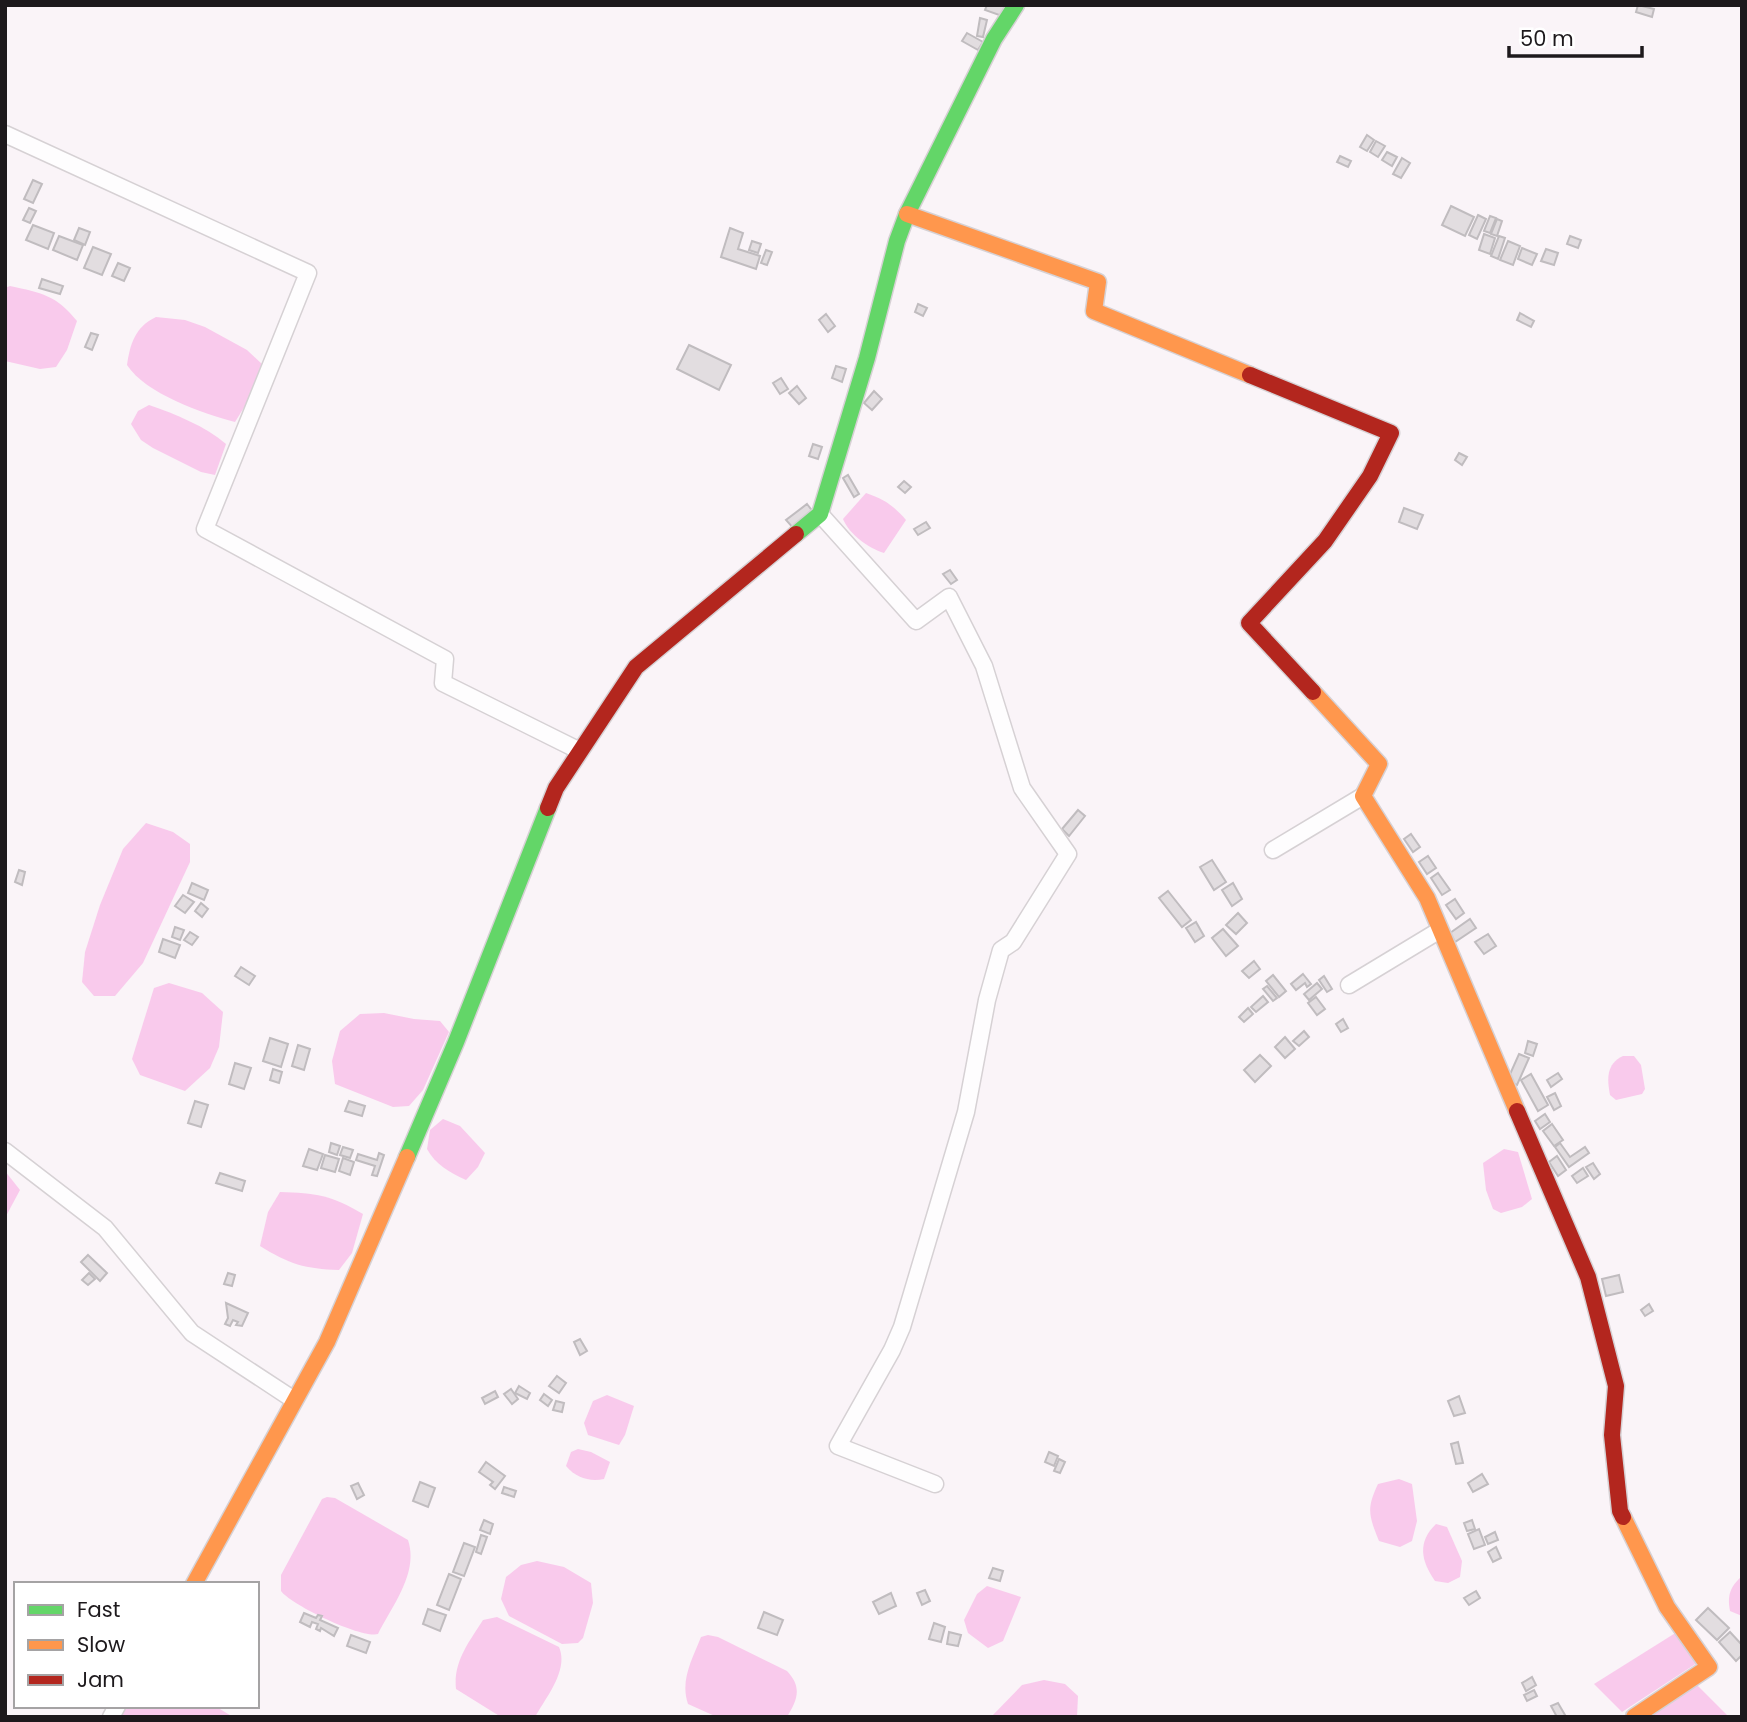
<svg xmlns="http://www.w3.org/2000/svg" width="1747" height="1722" font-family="Poppins,sans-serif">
  <rect width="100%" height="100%" fill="#faf4f8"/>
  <g fill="#f9caec">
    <path d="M 10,286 C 42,293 56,295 77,321 L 67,350 L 56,367 L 40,369 L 5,361 L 5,288 Z"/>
    <path d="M 156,317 L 185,320 L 205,327 L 247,350 L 263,365 L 253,393 L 235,422 C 202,413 146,394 127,365 C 130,344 135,327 156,317 Z"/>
    <path d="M 149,405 C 175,414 205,426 226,444 L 215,475 L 201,472 L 153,448 L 141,440 L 131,424 L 138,411 Z"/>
    <path d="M 866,493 C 884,499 894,506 906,520 L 884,553 C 868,548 849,534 843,519 Z"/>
    <polygon points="146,823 173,832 190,844 190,862 143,963 115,996 94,996 82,982 85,952 100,905 123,849"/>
    <polygon points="169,983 202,993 223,1012 219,1047 210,1068 185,1091 140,1075 132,1059 154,988"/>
    <polygon points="384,1013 414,1019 440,1021 449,1032 423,1090 409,1106 393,1107 335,1084 332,1061 340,1031 360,1014"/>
    <path d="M 1623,1056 L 1634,1056 L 1641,1065 L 1645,1089 L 1642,1094 L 1616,1100 L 1610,1095 C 1607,1079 1606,1064 1623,1056 Z"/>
    <path d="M 443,1119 L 460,1126 L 485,1153 L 478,1167 L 466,1180 C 450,1173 435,1164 427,1149 L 430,1130 Z"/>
    <polygon points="1504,1149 1518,1152 1532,1199 1522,1207 1501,1213 1493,1209 1486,1190 1483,1163"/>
    <polygon points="5,1171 20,1190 5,1218"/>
    <path d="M 280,1192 C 316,1193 331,1195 363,1214 L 352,1253 L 339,1270 C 305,1269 289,1264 260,1246 L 268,1212 Z"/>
    <polygon points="607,1395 634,1406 625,1435 619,1445 588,1435 584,1423 593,1401"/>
    <path d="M 578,1449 L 591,1452 L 610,1462 L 604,1479 C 590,1482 576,1478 566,1466 L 571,1452 Z"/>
    <path d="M 1399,1479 L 1412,1484 L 1417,1521 L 1412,1541 L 1400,1547 L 1379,1541 C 1369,1516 1366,1509 1378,1484 Z"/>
    <path d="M 327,1497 L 335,1498 L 408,1540 C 419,1573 392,1606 378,1634 C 362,1639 291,1605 281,1591 L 281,1575 L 322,1499 Z"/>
    <path d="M 1436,1524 L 1447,1527 L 1462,1561 L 1460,1577 L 1448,1583 L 1435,1581 C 1421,1561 1417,1542 1436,1524 Z"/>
    <polygon points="537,1561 564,1567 591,1583 593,1603 583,1638 578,1643 562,1644 509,1616 501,1599 506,1577 521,1565"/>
    <path d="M 1742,1576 L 1742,1616 L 1730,1611 C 1727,1595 1730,1587 1742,1576 Z"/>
    <polygon points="987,1586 1021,1597 1003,1641 988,1648 968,1633 964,1620 977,1594"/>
    <path d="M 497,1617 L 559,1647 C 569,1670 546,1697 535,1717 L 501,1717 L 456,1689 C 453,1662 469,1642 483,1620 Z"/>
    <polygon points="1677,1632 1697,1663 1622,1712 1594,1684"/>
    <path d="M 708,1635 L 718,1637 L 787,1671 C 802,1687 798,1699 787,1717 L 717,1717 L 688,1704 C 680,1680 692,1660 701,1637 Z"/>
    <polygon points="1044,1680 1065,1684 1078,1696 1077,1717 991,1717 1022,1685"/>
    <polygon points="1696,1684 1729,1717 1651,1717"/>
    <polygon points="122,1706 215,1706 233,1717 115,1717"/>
  </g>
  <g fill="#e2dde0" stroke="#c0bcbf" stroke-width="2">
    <polygon points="987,5 1005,5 1002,16 985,10"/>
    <polygon points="1638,5 1654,9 1652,17 1636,12"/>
    <polygon points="980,18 987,20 983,37 977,36"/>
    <polygon points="967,33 983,42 978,50 962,41"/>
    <polygon points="1367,135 1374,140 1367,151 1360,147"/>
    <polygon points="1376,141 1385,146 1378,157 1370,152"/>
    <polygon points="1387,152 1397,157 1392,166 1382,160"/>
    <polygon points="1340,156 1351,161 1348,167 1337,162"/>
    <polygon points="1402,158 1410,163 1401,178 1393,174"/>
    <polygon points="33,180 42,184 33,203 24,199"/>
    <polygon points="1451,206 1474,217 1465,236 1442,225"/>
    <polygon points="29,208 36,211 30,223 23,220"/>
    <polygon points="1478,215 1486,219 1477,239 1469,235"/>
    <polygon points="1490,216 1496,218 1490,233 1484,231"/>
    <polygon points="1497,219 1502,221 1497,236 1491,234"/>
    <polygon points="33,225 54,233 48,249 26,240"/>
    <polygon points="79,228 90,232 85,245 74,240"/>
    <polygon points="730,228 743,233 738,249 760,256 756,269 721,257"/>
    <polygon points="1484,234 1495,238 1490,254 1479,250"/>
    <polygon points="59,236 83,245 77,260 53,250"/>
    <polygon points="1499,236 1505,238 1498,259 1491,256"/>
    <polygon points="1570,236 1581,240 1578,248 1567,244"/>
    <polygon points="752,241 761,244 758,253 749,250"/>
    <polygon points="1508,241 1520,246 1513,265 1500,260"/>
    <polygon points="93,247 111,254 102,275 84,268"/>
    <polygon points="1522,248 1537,254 1532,265 1518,259"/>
    <polygon points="1546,249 1558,253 1554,265 1541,261"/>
    <polygon points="766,250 772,252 767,265 761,263"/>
    <polygon points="118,263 130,268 124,281 112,276"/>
    <polygon points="42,279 63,286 60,294 39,288"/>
    <polygon points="918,304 927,308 923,316 915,312"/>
    <polygon points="1520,313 1534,321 1531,327 1517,320"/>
    <polygon points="826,314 835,326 828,332 819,320"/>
    <polygon points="91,333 98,335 92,350 85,347"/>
    <polygon points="689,345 731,365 719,390 677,369"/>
    <polygon points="836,366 846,369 842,382 832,378"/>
    <polygon points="781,378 788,389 780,394 773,383"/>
    <polygon points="797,386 806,398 799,404 789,393"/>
    <polygon points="874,391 882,399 872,410 864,403"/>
    <polygon points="813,444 822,447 818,459 809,456"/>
    <polygon points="1459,453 1467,457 1462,465 1455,460"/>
    <polygon points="848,475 859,494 854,497 843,478"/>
    <polygon points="904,481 911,487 905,493 898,487"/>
    <polygon points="807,504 814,513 794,529 786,520"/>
    <polygon points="1404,508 1423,515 1417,529 1399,522"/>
    <polygon points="926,522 930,528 918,535 914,529"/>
    <polygon points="950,570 957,580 951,584 943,574"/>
    <polygon points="1078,810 1085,816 1069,836 1062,829"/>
    <polygon points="1411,834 1420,847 1413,852 1404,839"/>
    <polygon points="1428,856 1436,868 1427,874 1419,862"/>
    <polygon points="1212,860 1226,882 1214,890 1200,867"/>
    <polygon points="19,870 25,872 22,885 15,882"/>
    <polygon points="1438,873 1450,890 1442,895 1431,878"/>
    <polygon points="192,883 208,890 204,900 188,893"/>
    <polygon points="1233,883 1242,899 1232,906 1222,890"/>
    <polygon points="1168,891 1191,920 1182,927 1159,898"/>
    <polygon points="183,895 194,902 185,913 175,906"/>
    <polygon points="1455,899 1464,913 1456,919 1446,905"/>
    <polygon points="201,903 208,909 202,917 195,911"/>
    <polygon points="1238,913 1247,923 1236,934 1226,925"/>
    <polygon points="1470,919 1476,928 1455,942 1450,933"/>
    <polygon points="1196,922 1204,936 1195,942 1186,928"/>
    <polygon points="175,927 184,930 180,940 172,937"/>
    <polygon points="1223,929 1238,946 1226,956 1212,938"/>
    <polygon points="190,932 198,937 192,945 184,940"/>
    <polygon points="1488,934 1496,946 1484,954 1475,942"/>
    <polygon points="163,939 180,945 175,958 159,952"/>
    <polygon points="1254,961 1260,969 1249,978 1242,971"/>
    <polygon points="241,967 255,976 249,985 235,976"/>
    <polygon points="1303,974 1311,984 1307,987 1305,983 1296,990 1291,984"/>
    <polygon points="1273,975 1286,991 1279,997 1266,981"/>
    <polygon points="1324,976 1332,989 1327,992 1319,980"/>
    <polygon points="1317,983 1322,989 1309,1000 1304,994"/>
    <polygon points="1267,986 1277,998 1273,1001 1263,989"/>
    <polygon points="1263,996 1268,1002 1256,1012 1251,1007"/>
    <polygon points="1316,997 1325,1009 1317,1015 1308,1003"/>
    <polygon points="1248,1008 1253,1014 1244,1022 1239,1017"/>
    <polygon points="1343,1019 1348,1028 1341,1032 1336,1024"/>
    <polygon points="1304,1031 1309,1037 1299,1046 1293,1041"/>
    <polygon points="1285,1037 1295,1049 1285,1058 1275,1047"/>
    <polygon points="270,1038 288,1044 281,1067 263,1061"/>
    <polygon points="1528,1041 1537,1044 1533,1056 1525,1053"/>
    <polygon points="298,1045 310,1049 304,1070 292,1066"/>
    <polygon points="1519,1054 1529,1058 1517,1085 1507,1081"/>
    <polygon points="1260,1055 1271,1066 1255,1082 1244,1070"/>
    <polygon points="235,1063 251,1068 244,1089 229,1084"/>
    <polygon points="273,1069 282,1072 279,1083 270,1080"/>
    <polygon points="1558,1073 1562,1079 1551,1087 1547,1080"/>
    <polygon points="1531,1074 1548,1105 1538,1111 1521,1080"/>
    <polygon points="1555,1093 1561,1106 1554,1110 1547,1097"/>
    <polygon points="195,1101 208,1105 201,1127 188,1123"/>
    <polygon points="349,1101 365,1106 362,1116 345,1111"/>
    <polygon points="1545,1114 1550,1122 1540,1129 1535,1121"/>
    <polygon points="1552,1124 1563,1140 1554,1146 1543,1131"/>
    <polygon points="331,1143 340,1146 337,1155 329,1152"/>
    <polygon points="1560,1143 1570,1157 1585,1147 1589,1153 1569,1167 1555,1147"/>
    <polygon points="343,1147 353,1150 350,1158 340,1155"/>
    <polygon points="309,1149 323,1154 317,1170 303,1166"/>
    <polygon points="379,1153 384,1155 377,1176 372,1175 375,1166 356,1160 358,1154 377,1160"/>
    <polygon points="325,1155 339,1159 335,1172 321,1168"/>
    <polygon points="1557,1156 1566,1170 1558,1176 1549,1162"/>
    <polygon points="343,1158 354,1162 350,1175 339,1171"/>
    <polygon points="1593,1163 1600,1174 1594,1179 1586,1167"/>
    <polygon points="1583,1168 1588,1176 1577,1183 1572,1176"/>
    <polygon points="220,1173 245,1181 242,1191 216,1183"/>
    <polygon points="88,1255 107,1273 100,1281 81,1262"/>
    <polygon points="89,1273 95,1279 88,1285 82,1280"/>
    <polygon points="228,1273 235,1275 232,1286 224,1284"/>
    <polygon points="1619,1275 1623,1292 1606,1296 1602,1279"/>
    <polygon points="226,1303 248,1313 242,1326 236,1325 238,1322 233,1320 230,1326 225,1324 228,1318"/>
    <polygon points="1649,1304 1653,1311 1645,1316 1641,1310"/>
    <polygon points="580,1339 587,1351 580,1355 574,1342"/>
    <polygon points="557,1376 566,1383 559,1393 549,1386"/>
    <polygon points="519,1386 530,1393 527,1399 515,1393"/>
    <polygon points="511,1389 518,1399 512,1404 504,1394"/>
    <polygon points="495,1391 498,1397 485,1404 482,1398"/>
    <polygon points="544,1394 552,1400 548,1406 540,1400"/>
    <polygon points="1459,1396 1465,1413 1454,1416 1448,1401"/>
    <polygon points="556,1401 564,1403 562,1412 553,1410"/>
    <polygon points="1458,1442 1463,1463 1456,1464 1451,1444"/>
    <polygon points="1049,1452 1058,1456 1054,1466 1045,1462"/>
    <polygon points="1059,1459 1065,1462 1060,1473 1054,1471"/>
    <polygon points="486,1462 505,1476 495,1489 490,1485 493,1482 479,1472"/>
    <polygon points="1482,1474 1488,1484 1473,1492 1468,1483"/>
    <polygon points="420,1482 435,1488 428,1507 413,1501"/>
    <polygon points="358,1483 364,1495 357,1499 351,1486"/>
    <polygon points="504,1487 516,1491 514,1497 502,1493"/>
    <polygon points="484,1520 493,1524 490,1534 480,1530"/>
    <polygon points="1472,1520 1475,1529 1467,1531 1464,1523"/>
    <polygon points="1479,1529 1485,1545 1474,1549 1468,1534"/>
    <polygon points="1495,1532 1498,1540 1488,1544 1485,1537"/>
    <polygon points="481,1535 487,1537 481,1554 476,1552"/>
    <polygon points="464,1543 475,1547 464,1576 453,1572"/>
    <polygon points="1496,1547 1501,1558 1493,1562 1488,1552"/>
    <polygon points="993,1568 1003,1571 1000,1581 989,1578"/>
    <polygon points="449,1574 461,1579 449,1610 437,1605"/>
    <polygon points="925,1590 930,1601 922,1605 917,1593"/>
    <polygon points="1476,1591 1480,1598 1469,1605 1464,1598"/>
    <polygon points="891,1593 896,1606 879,1614 873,1602"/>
    <polygon points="1708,1608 1729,1628 1717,1640 1696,1620"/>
    <polygon points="428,1609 446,1615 440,1631 423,1624"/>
    <polygon points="764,1612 783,1620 777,1635 758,1628"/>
    <polygon points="304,1613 316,1618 318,1615 322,1616 320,1620 338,1628 334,1636 321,1628 320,1631 316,1629 318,1624 312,1622 310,1627 300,1622"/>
    <polygon points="934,1623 945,1627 941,1642 929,1639"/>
    <polygon points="949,1632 961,1635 958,1646 947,1644"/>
    <polygon points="1730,1632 1742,1645 1742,1655 1736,1661 1719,1642"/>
    <polygon points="351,1635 370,1642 366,1653 347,1646"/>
    <polygon points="1532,1677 1536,1685 1526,1691 1522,1683"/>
    <polygon points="1534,1690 1537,1696 1527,1701 1524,1695"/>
    <polygon points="1558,1703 1565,1715 1562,1717 1557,1717 1551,1706"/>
  </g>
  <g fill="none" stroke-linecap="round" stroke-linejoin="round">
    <defs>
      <g id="street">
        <polyline points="5,134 308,273 205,529 445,659 443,683 580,751"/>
        <polyline points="820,514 916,621 949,597 984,666 1022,788 1068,854 1013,942 1001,950 987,1000 966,1112 902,1327 892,1350 838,1446 935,1484"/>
        <polyline points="1273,850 1363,796"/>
        <polyline points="1349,985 1440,930"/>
        <polyline points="5,1151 105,1228 192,1333 294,1400"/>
        <polyline points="111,1717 117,1706"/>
      </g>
      <g id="fast">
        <polyline points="796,534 820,514 867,358 897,241 907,214 994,39 1016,5"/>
        <polyline points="407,1157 456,1042 548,808"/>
      </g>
      <g id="slow">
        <polyline points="907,214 1098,282 1094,311 1250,375"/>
        <polyline points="1313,692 1379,764 1363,796 1427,898 1517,1111"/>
        <polyline points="1623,1517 1667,1607 1709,1667 1634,1717"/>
        <polyline points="194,1584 327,1342 407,1157"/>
      </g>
      <g id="jam">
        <polyline points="1250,375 1391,433 1370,476 1325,541 1249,623 1313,692"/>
        <polyline points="548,808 556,788 636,667 796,534"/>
        <polyline points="1517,1111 1588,1277 1616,1386 1612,1435 1620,1511 1623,1517"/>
      </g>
    </defs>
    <use href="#street" stroke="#d6d1d4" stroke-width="19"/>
    <use href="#fast" stroke="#d6d1d4" stroke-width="19"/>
    <use href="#slow" stroke="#d6d1d4" stroke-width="19"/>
    <use href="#jam" stroke="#d6d1d4" stroke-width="19"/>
    <use href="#street" stroke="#fefdfe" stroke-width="16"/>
    <use href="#fast" stroke="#63d668" stroke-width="16"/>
    <use href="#slow" stroke="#ff974d" stroke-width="16"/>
    <use href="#jam" stroke="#b3261e" stroke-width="16"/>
  </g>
  <rect width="1747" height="1722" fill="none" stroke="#1d191c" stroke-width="14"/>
  <rect x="14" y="1582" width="245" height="126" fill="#ffffff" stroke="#a5a3a4" stroke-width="2"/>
  <rect x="28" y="1605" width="35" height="10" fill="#63d668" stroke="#a5a3a4" stroke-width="2"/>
  <text x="77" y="1617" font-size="21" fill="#1d191c">Fast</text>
  <rect x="28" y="1640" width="35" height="10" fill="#ff974d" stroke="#a5a3a4" stroke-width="2"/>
  <text x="77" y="1652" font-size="21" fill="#1d191c">Slow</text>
  <rect x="28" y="1675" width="35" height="10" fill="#b3261e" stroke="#a5a3a4" stroke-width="2"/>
  <text x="77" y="1687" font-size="21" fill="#1d191c">Jam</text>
  <path d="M1509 46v10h133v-10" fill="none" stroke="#1d191c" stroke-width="3.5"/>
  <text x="1520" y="46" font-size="21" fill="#1d191c" stroke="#ffffff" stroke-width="5" paint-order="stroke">50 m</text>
</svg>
